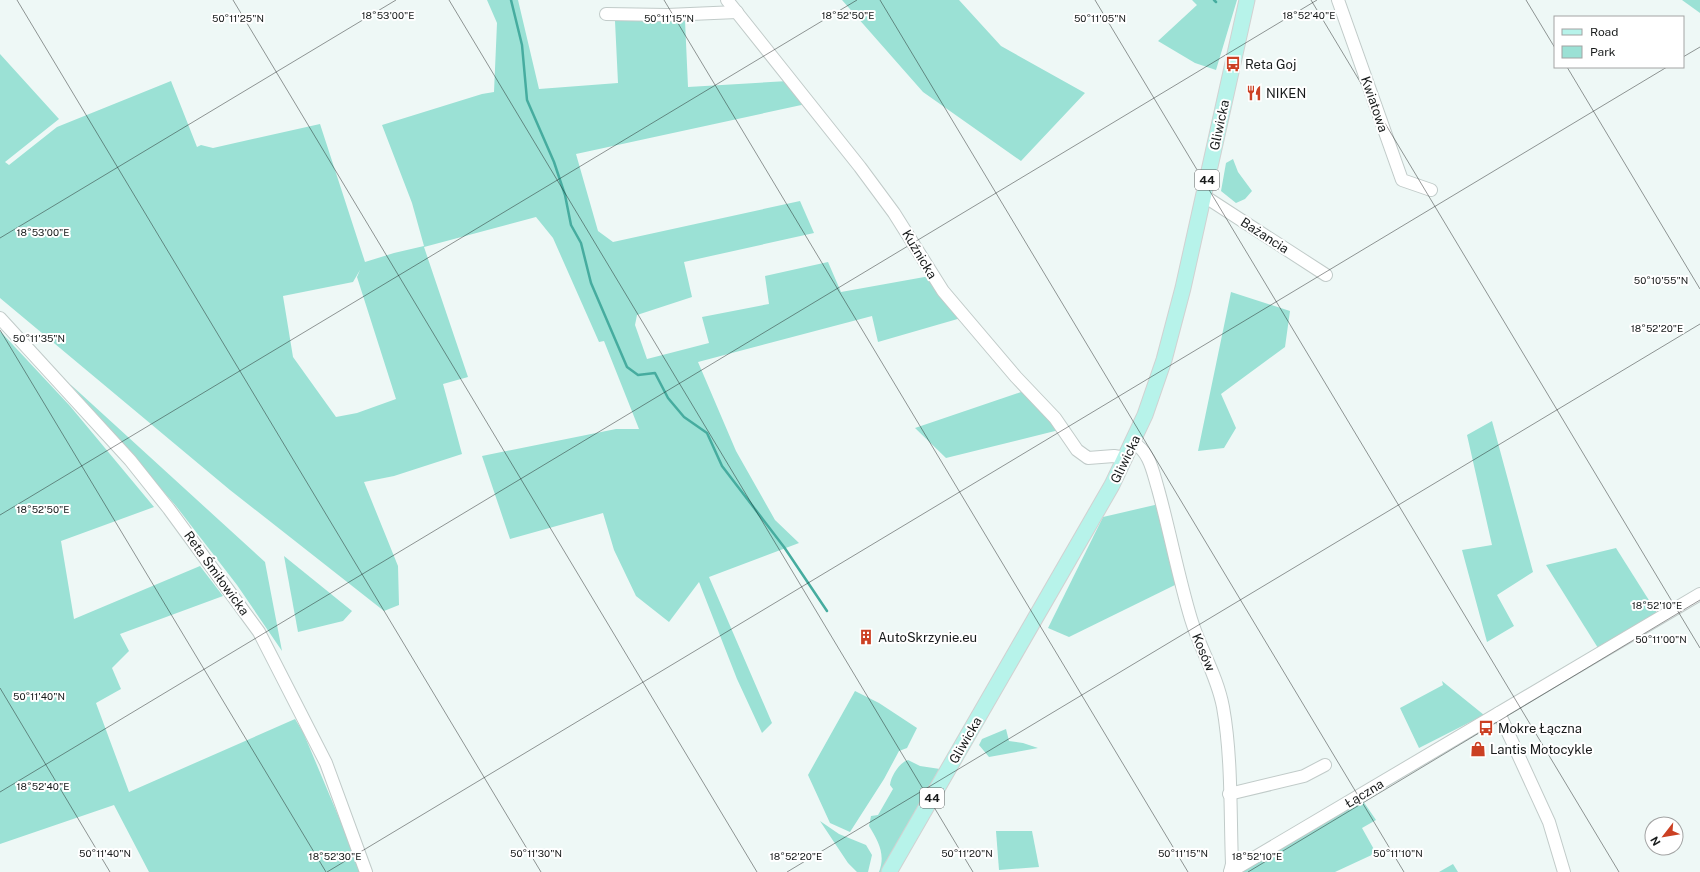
<svg xmlns="http://www.w3.org/2000/svg" width="1700" height="872" font-family="'Public Sans',sans-serif">
  <rect width="100%" height="100%" fill="#eef8f6"/>
  <g fill="#9be1d5" fill-rule="evenodd">
    <path d="M 487,0 L 518,0 L 539,89 L 618,83 L 615,21 L 685,20 L 688,87 L 788,81 L 806,104 L 576,154 L 598,231 L 613,242 L 800,201 L 814,233 L 684,262 L 692,297 L 637,315 L 635,325 L 647,359 L 709,343 L 702,317 L 769,304 L 765,276 L 828,262 L 841,292 L 930,276 L 961,318 L 878,342 L 872,316 L 698,362 L 736,451 L 775,520 L 799,543 L 709,577 L 772,723 L 762,733 L 737,679 L 699,582 L 669,622 L 636,596 L 614,550 L 603,513 L 510,539 L 482,456 L 616,429 L 639,429 L 604,341 L 599,342 L 553,238 L 536,217 L 424,247 L 468,377 L 443,384 L 462,454 L 394,476 L 364,482 L 398,566 L 399,605 L 384,611 L 230,490 L 0,298 L 0,54 L 59,119 L 5,162 L 9,165 L 57,127 L 171,81 L 197,147 L 201,145 L 213,148 L 320,124 L 365,262 L 394,253 L 424,246 L 412,203 L 382,125 L 482,94 L 494,92 L 497,23 ZM 360,270 L 357,277 L 396,399 L 357,413 L 336,417 L 293,357 L 283,296 L 353,282 Z"/>
    <polygon points="842,0 959,0 1001,46 1085,93 1021,161 923,92"/>
    <polygon points="1192,0 1237,0 1216,70 1195,63 1158,41 1197,5"/>
    <polygon points="1682,0 1700,0 1700,13"/>
    <polygon points="1233,159 1238,172 1252,191 1245,199 1236,203 1221,191 1226,163"/>
    <polygon points="1231,292 1290,311 1285,347 1221,394 1236,428 1224,448 1198,451"/>
    <polygon points="0,331 70,406 154,507 61,541 74,619 200,566 223,596 120,634 129,651 112,668 121,689 96,703 129,792 295,719 303,732 356,858 360,872 149,872 114,805 0,844"/>
    <polygon points="70,384 265,562 282,651 237,585 176,506"/>
    <polygon points="1024,391 1059,430 946,458 915,428"/>
    <polygon points="1492,421 1533,572 1497,595 1514,626 1487,642 1462,550 1492,545 1467,435"/>
    <polygon points="1159,504 1177,584 1069,637 1048,628 1103,517"/>
    <polygon points="1616,548 1657,613 1598,648 1546,565"/>
    <polygon points="284,556 352,611 343,621 298,632"/>
    <polygon points="1442,681 1484,715 1419,748 1400,708 1443,685"/>
    <polygon points="855,691 879,703 917,728 907,748 899,751 884,779 850,832 830,823 808,775"/>
    <polygon points="1006,729 1009,741 1023,743 1038,748 989,757 979,745 982,739"/>
    <path d="M 908,760 L 920,766 L 940,769 L 940,770 L 882,872 L 879,872 C 886,854 878,841 869,826 L 871,816 L 878,815 L 893,789 L 890,785 C 891,776 899,763 908,760 Z"/>
    <polygon points="1363,801 1376,820 1362,828 1376,853 1335,872 1239,872"/>
    <polygon points="820,821 839,834 866,845 872,855 868,872 857,872 848,863"/>
    <polygon points="996,831 1032,831 1039,867 999,870"/>
    <polygon points="1453,864 1458,872 1439,872"/>
  </g>
  <g fill="none" stroke-linecap="round" stroke-linejoin="round">
    <g stroke="#46ac9f" stroke-width="2.5">
      <polyline points="511,0 522,45 527,100 554,162 565,195 571,225 581,243 591,283 627,367 638,375 655,373 668,398 684,417 707,433 722,466 784,547 827,611"/>
      <polyline points="1214,0 1216,2"/>
    </g>
    <defs>
      <g id="minor">
        <polyline points="727,0 860,167 894,213 943,291 1016,377 1055,418 1077,450 1088,458 1114,456 1126,458"/>
        <polyline points="1338,0 1402,180 1431,190"/>
        <polyline points="606,14 667,15 737,12"/>
        <polyline points="1204,196 1326,275"/>
        <polyline points="0,318 130,460 169,509 259,632 326,763 366,872"/>
        <path d="M 1133,443 C 1150,451 1153,473 1158,489 C 1170,532 1178,576 1191,619 C 1200,649 1217,675 1223,707 C 1232,757 1230,813 1232,864 L 1230,872"/>
        <polyline points="1499,713 1549,822 1564,872"/>
        <polyline points="1229,794 1304,776 1325,765"/>
        <polyline points="1230,872 1700,594"/>
      </g>
      <polyline id="major" points="889,872 1112,485 1145,415 1164,360 1183,288 1247,0"/>
    </defs>
    <use href="#minor" stroke="#c1cbc9" stroke-width="14"/>
    <use href="#major" stroke="#d1d1d1" stroke-width="17"/>
    <use href="#minor" stroke="#fff" stroke-width="12"/>
    <use href="#major" stroke="#b7f3ea" stroke-width="15"/>
  </g>
  <path fill="none" stroke="#181b1b" stroke-width="1" stroke-opacity="0.45" d="M 17,0 L 541,872M 233,0 L 757,872M 449,0 L 973,872M 664,0 L 1188,872M 880,0 L 1404,872M 1095,0 L 1619,872M 1311,0 L 1700,648M 1526,0 L 1555,48M 1683,57 L 1700,47M 1567,67 L 1700,289M 0,238 L 396,0M 0,330 L 326,872M 0,515 L 857,0M 0,688 L 110,872M 0,792 L 1317,0M 327,872 L 1667,67M 787,872 L 1700,324M 1248,872 L 1700,600"/>
  <defs>
    <symbol id="bus-bare" viewBox="-9 -9 18 18"><path d="M-5-6H5V4H4V6H2V4H-2V6H-4V4H-5ZM-3.5-4V0h7V-4ZM-3.5 1.2v1.5H-2V1.2ZM2 1.2v1.5H3.5V1.2Z" fill="#cb4023" stroke="#fff" stroke-width="2.5" paint-order="stroke"/></symbol>
    <symbol id="restaurant-bare" viewBox="-9 -9 18 18"><path d="M-5-6h1v4h1v-4h1v4h1v-4h1v5L-1.5 .5V6h-2V.5L-5-1ZM5-6V6H3V1.5H1.5Q1.5-4 5-6Z" fill="#cb4023" stroke="#fff" stroke-width="2.5" paint-order="stroke"/></symbol>
    <symbol id="building-bare" viewBox="-9 -9 18 18"><path d="M-4-6H4V6H1V3H-1V6H-4ZM-2.5-4.3h1.7v1.8h-1.7ZM.8-4.3h1.7v1.8H.8ZM-2.5-1h1.7V.8h-1.7ZM.8-1h1.7V.8H.8Z" fill="#cb4023" stroke="#fff" stroke-width="2.5" paint-order="stroke"/></symbol>
    <symbol id="shop-bare" viewBox="-9 -9 18 18"><path d="M-5-2.5h2.3a2.7 3.5 0 0 1 5.4 0H5L5.5 6h-11ZM-1.5-2.5h3a1.5 2.3 0 0 0-3 0Z" fill="#cb4023" stroke="#fff" stroke-width="2.5" paint-order="stroke"/></symbol>
  </defs>
  <g fill-rule="evenodd">
    <use href="#bus-bare" x="1222" y="53" width="22" height="22"/>
    <use href="#restaurant-bare" x="1243" y="82" width="22" height="22"/>
    <use href="#building-bare" x="855" y="626" width="22" height="22"/>
    <use href="#bus-bare" x="1475" y="717" width="22" height="22"/>
    <use href="#shop-bare" x="1467" y="738" width="22" height="22"/>
  </g>
  <g text-anchor="middle" stroke-width="4" stroke-linejoin="round" paint-order="stroke">
    <g fill="#fff" stroke="#5d5f5f" stroke-width="1">
      <rect x="1195" y="170" width="24" height="20" rx="3"/>
      <rect x="920" y="788" width="24" height="20" rx="3"/>
    </g>
    <g font-size="12" font-weight="bold" fill="#181b1b">
      <text x="1207" y="184">44</text>
      <text x="932" y="802">44</text>
    </g>
    <g font-size="13" fill="#181b1b" stroke="#fff" text-anchor="start">
      <text x="1245" y="69">Reta Goj</text>
      <text x="1266" y="98">NIKEN</text>
      <text x="878" y="642">AutoSkrzynie.eu</text>
      <text x="1498" y="733">Mokre Łączna</text>
      <text x="1490" y="754">Lantis Motocykle</text>
    </g>
    <g font-size="13" fill="#181b1b" stroke="#fff">
      <text transform="translate(1375 104) rotate(71)" y="5">Kwiatowa</text>
      <text transform="translate(1219 125) rotate(-78)" y="5">Gliwicka</text>
      <text transform="translate(1265 235) rotate(33)" y="5">Bażancia</text>
      <text transform="translate(920 254) rotate(59)" y="5">Kuźnicka</text>
      <text transform="translate(1125 459) rotate(-64)" y="5">Gliwicka</text>
      <text transform="translate(217 573) rotate(54)" y="5">Reta Śmiłowicka</text>
      <text transform="translate(1204 652) rotate(67)" y="5">Kosów</text>
      <text transform="translate(965 740) rotate(-60)" y="5">Gliwicka</text>
      <text transform="translate(1364 793) rotate(-31)" y="5">Łączna</text>
    </g>
  </g>
  <g font-size="10" text-anchor="middle" fill="#181b1b" stroke="#fff" stroke-width="4" stroke-linejoin="round" paint-order="stroke">
    <text x="388" y="19">18°53'00"E</text>
    <text x="848" y="19">18°52'50"E</text>
    <text x="1309" y="19">18°52'40"E</text>
    <text x="238" y="22">50°11'25"N</text>
    <text x="669" y="22">50°11'15"N</text>
    <text x="1100" y="22">50°11'05"N</text>
    <text x="43" y="236">18°53'00"E</text>
    <text x="1661" y="284">50°10'55"N</text>
    <text x="1657" y="332">18°52'20"E</text>
    <text x="39" y="342">50°11'35"N</text>
    <text x="43" y="513">18°52'50"E</text>
    <text x="1657" y="609">18°52'10"E</text>
    <text x="1661" y="643">50°11'00"N</text>
    <text x="39" y="700">50°11'40"N</text>
    <text x="43" y="790">18°52'40"E</text>
    <text x="105" y="857">50°11'40"N</text>
    <text x="536" y="857">50°11'30"N</text>
    <text x="967" y="857">50°11'20"N</text>
    <text x="1183" y="857">50°11'15"N</text>
    <text x="1398" y="857">50°11'10"N</text>
    <text x="335" y="860">18°52'30"E</text>
    <text x="796" y="860">18°52'20"E</text>
    <text x="1257" y="860">18°52'10"E</text>
  </g>
  <rect x="1554" y="16" width="130" height="52" fill="#ffffff" stroke="#a3a4a4"/>
  <rect x="1562" y="29" width="20" height="6" fill="#b7f3ea" stroke="#a3a4a4"/>
  <text x="1590" y="36" font-size="12" fill="#181b1b">Road</text>
  <rect x="1562" y="46" width="20" height="12" fill="#9be1d5" stroke="#a3a4a4"/>
  <text x="1590" y="56" font-size="12" fill="#181b1b">Park</text>
  <g transform="translate(1664 836) rotate(239)"><circle r="19" fill="#ffffff" stroke="#a3a4a4"/>
  <path d="M0-3L7 15L0 10L-7 15Z" fill="#cb4023"/>
  <text y="-6" font-size="11" font-weight="bold" text-anchor="middle" fill="#181b1b">N</text>
  </g>
</svg>
